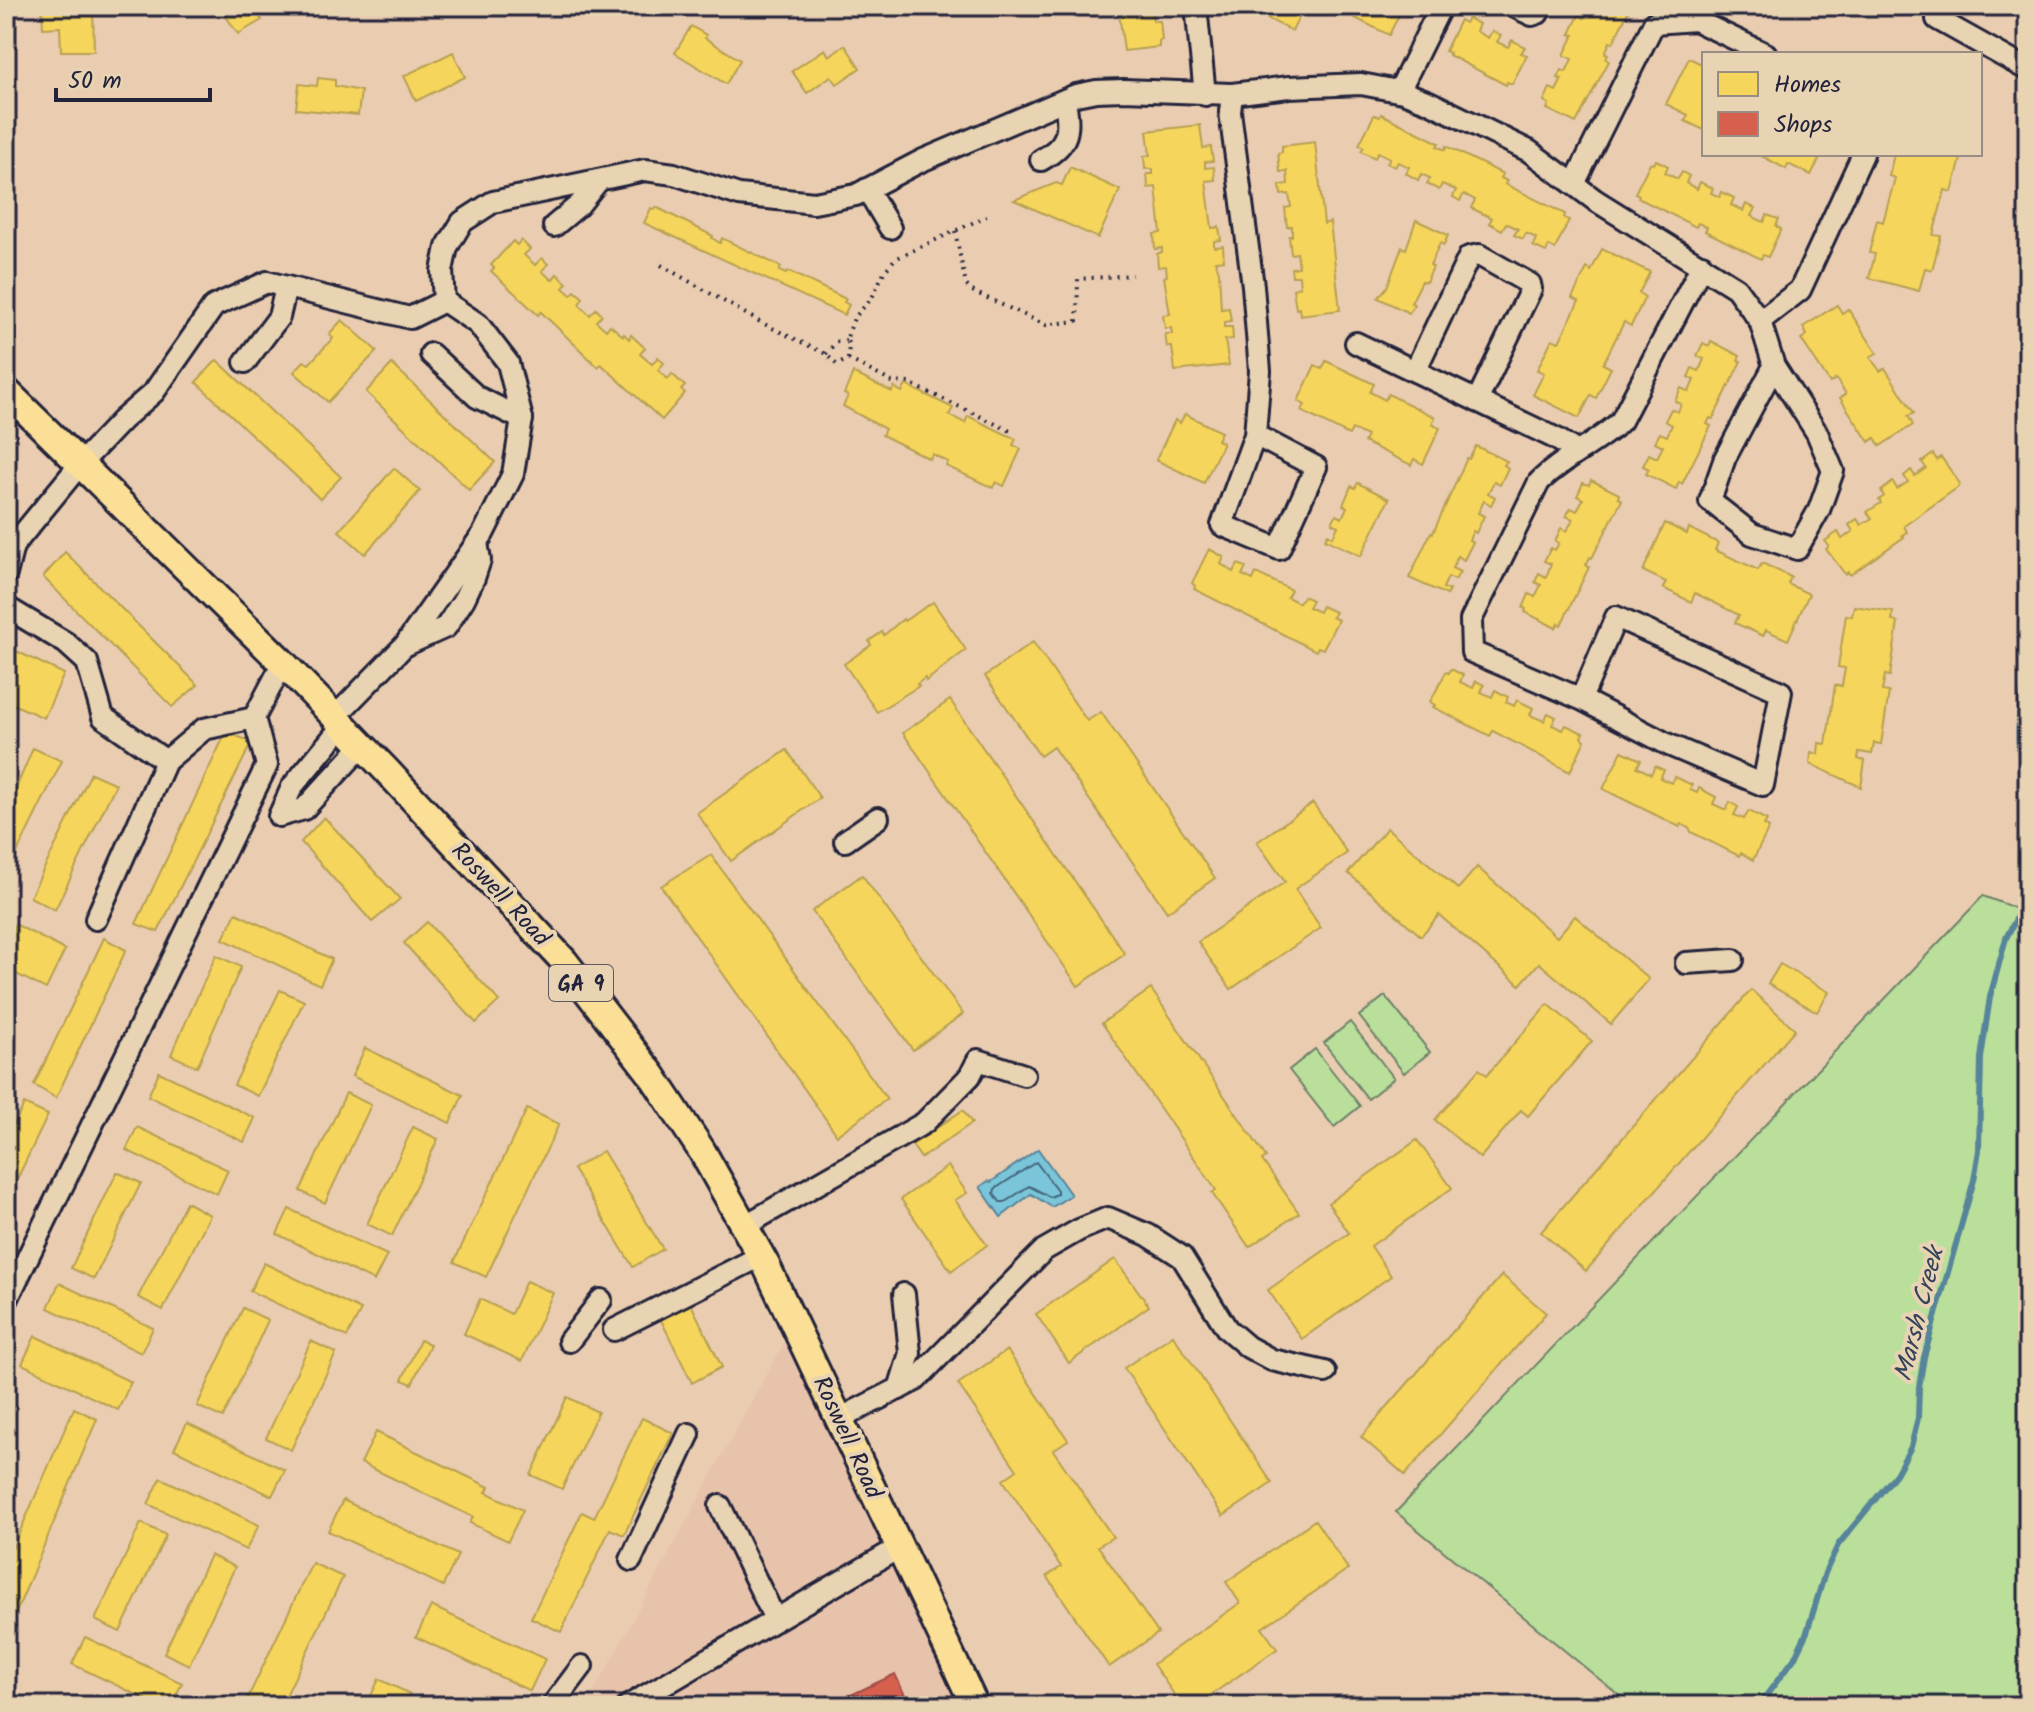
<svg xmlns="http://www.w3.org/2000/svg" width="2034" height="1712" font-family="Kalam,sans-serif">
  <rect width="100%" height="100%" fill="#eacdb0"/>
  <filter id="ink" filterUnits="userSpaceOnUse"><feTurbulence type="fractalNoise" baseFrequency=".0125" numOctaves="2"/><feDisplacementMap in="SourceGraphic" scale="16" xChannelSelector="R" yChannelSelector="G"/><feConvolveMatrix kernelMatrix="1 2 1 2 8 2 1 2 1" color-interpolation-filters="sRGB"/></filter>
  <g filter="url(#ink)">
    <polygon fill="#e8c3ac" points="790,1332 984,1706 586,1706 744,1415"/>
    <g fill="#badf9a" stroke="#6e806a" stroke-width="2">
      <polygon points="1983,896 2028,913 2028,1706 1632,1706 1396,1512"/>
      <polygon points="1385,996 1430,1052 1404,1073 1359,1016"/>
      <polygon points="1350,1022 1394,1078 1368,1099 1324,1043"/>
      <polygon points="1315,1049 1360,1106 1334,1127 1289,1070"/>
    </g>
    <polygon fill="#7ac5d9" stroke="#57849a" stroke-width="2" points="1038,1149 1071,1195 1052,1207 1031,1194 1001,1217 980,1187 988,1181 991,1182"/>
    <g fill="#f6d55c" stroke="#b69f52" stroke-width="2">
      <polygon points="63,6 93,6 94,51 61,51 60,27 43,28 42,9 63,8"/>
      <polygon points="219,6 252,6 262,20 238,34"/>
      <polygon points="630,6 664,6 664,8 634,17"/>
      <polygon points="1118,6 1151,6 1153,21 1160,21 1162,40 1159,41 1159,47 1124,51"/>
      <polygon points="1243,6 1305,6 1292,31"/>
      <polygon points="1346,6 1411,6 1406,16 1400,13 1389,35 1343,12"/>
      <polygon points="1588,6 1631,6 1613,43 1610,42 1605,53 1608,54 1606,59 1609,61 1576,123 1547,109 1549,104 1544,101 1550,88 1556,91 1562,79 1558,78 1562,70 1566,72 1572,59 1564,55 1574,35 1570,34 1579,15 1584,18"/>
      <polygon points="1965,6 1994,6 1985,8 1985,14 1967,17"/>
      <polygon points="1468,18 1479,24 1476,31 1488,38 1492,31 1501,35 1497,42 1508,47 1512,40 1525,47 1521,53 1527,55 1512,84 1507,82 1506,85 1449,55 1450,53 1445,51 1460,20 1465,23"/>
      <polygon points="691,26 706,35 705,38 740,60 726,84 675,53"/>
      <polygon points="845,45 860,68 837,84 831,76 807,93 792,71 825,49 829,56"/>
      <polygon points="453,52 465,77 416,101 404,76"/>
      <polygon points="1689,58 1704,65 1704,130 1685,121 1688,115 1666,104"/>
      <polygon points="318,78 335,80 335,86 361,91 358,115 296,109 299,84 317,86"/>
      <polygon points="1381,114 1439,143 1437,146 1445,150 1446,146 1503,174 1501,178 1507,181 1505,184 1565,214 1564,218 1569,220 1555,249 1549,246 1546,252 1533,246 1536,238 1526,233 1523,239 1514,235 1518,229 1506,223 1502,230 1489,223 1492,218 1471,208 1475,200 1464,194 1460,201 1453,197 1456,190 1442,184 1439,190 1427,184 1430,178 1421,174 1418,180 1406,173 1409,167 1398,162 1395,167 1387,163 1390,158 1378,152 1375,158 1361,151 1364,147 1359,145 1374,115 1380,117"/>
      <polygon points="1200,125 1203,148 1211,147 1213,161 1205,162 1205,168 1214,167 1215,180 1206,181 1212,228 1219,227 1221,240 1214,241 1214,247 1223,246 1224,260 1215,261 1219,271 1221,309 1229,308 1231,321 1224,322 1224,327 1232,327 1233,339 1225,340 1229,365 1175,371 1172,347 1167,347 1165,334 1172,334 1171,328 1165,328 1163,315 1170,314 1164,277 1167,276 1166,266 1158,267 1157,254 1162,252 1162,248 1155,249 1154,234 1161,233 1156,187 1148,188 1147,174 1153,174 1153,169 1145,169 1144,156 1150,155 1147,131"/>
      <polygon points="1315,142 1324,224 1330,222 1340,310 1300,315 1299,308 1296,309 1293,289 1300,287 1299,276 1292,276 1291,268 1299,267 1297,253 1291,254 1289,236 1292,236 1292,226 1287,227 1285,208 1291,207 1289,194 1281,195 1280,185 1288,184 1287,171 1280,172 1278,153 1282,152 1282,146"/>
      <polygon points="1758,154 1822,154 1811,175 1788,164 1786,169"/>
      <polygon points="1894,154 1956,154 1955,158 1961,159 1952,192 1945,190 1933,235 1941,236 1932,270 1925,268 1919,291 1869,278 1875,254 1869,253 1877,220 1883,222 1895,178 1889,176"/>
      <polygon points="1656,160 1668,166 1665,173 1678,179 1682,172 1689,176 1686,183 1697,189 1700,182 1713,188 1711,193 1720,197 1722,192 1734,198 1731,205 1743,211 1746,204 1755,208 1751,216 1764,222 1767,215 1779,219 1776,226 1781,229 1768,257 1763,255 1761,259 1705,231 1707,227 1698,223 1696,227 1638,198 1639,195 1635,193 1650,163 1654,164"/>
      <polygon points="1070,167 1120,190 1098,238 1014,200 1056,183 1062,185"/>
      <polygon points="656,207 713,236 712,238 720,243 722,238 781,267 779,271 786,274 788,271 846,299 844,302 849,305 844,315 644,223 651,208 655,210"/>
      <polygon points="1416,220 1448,235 1444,245 1440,243 1430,265 1433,267 1426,282 1422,281 1411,303 1414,304 1409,313 1378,298 1387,287 1402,247 1406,249"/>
      <polygon points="521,240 530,249 524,255 535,265 542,258 548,264 542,271 552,280 557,274 567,283 563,288 571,295 575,291 583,298 579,304 590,315 596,309 602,315 596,321 606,330 610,325 623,336 624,334 629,339 631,335 645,348 640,354 652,364 658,357 664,363 658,370 668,379 672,374 685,386 681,390 685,393 662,420 601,364 598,367 541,312 538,315 491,271 494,268 491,265 513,241 517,245"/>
      <polygon points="1602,249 1650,272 1639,293 1645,297 1631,326 1624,322 1603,364 1611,368 1596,398 1591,395 1579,418 1533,395 1544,373 1537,370 1552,339 1559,342 1579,301 1572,298 1587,268 1591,271"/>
      <polygon points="1837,305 1842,313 1848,309 1877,353 1870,357 1880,371 1885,368 1914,413 1908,416 1913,425 1880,446 1875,438 1869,442 1840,398 1846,394 1836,379 1830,383 1801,339 1807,335 1803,327"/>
      <polygon points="342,320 377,351 328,402 294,372 304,361 309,364 333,338 329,334"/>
      <polygon points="1711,341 1740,356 1738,360 1741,361 1713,419 1710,418 1707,424 1711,426 1682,484 1679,482 1676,489 1646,474 1649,469 1643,466 1649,454 1657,458 1663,446 1655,442 1660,433 1667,436 1672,425 1665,421 1671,409 1678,412 1681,404 1675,401 1681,388 1689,392 1694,380 1688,377 1692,368 1699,371 1704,359 1697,356 1703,343 1709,346"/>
      <polygon points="217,360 341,477 320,499 196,382"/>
      <polygon points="1326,361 1374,384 1370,392 1385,400 1388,394 1435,417 1432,424 1440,428 1423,464 1414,459 1411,465 1364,442 1367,436 1352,429 1349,435 1301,411 1305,405 1298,401 1315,365 1322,369"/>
      <polygon points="392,364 495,462 469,490 366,392"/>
      <polygon points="853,373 892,392 894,387 902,392 906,385 953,408 949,415 965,423 968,416 1016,439 1013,445 1021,449 1004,486 996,482 993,488 946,466 948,462 932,454 930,459 882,435 885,429 843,406 848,396 844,394"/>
      <polygon points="1185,414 1221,432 1217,440 1223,443 1204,483 1156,460 1175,420 1180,423"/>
      <polygon points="1476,446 1507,461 1504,465 1508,468 1500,485 1494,482 1488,493 1495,497 1491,505 1484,501 1478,513 1484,516 1476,533 1473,531 1469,540 1473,542 1464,560 1458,556 1452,568 1460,572 1455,580 1448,577 1443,588 1449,590 1447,595 1409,578 1431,532 1433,533 1467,458 1469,459"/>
      <polygon points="1933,454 1937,460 1941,457 1960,484 1957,488 1904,526 1907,532 1902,535 1904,537 1850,575 1848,572 1845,574 1826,549 1829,546 1825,541 1838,532 1842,539 1853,531 1849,525 1857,519 1861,525 1872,518 1867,512 1881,503 1879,500 1884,496 1881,491 1893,482 1897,489 1908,482 1904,476 1911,470 1915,476 1926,468 1922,462"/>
      <polygon points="394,468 420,491 365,554 339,531"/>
      <polygon points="1591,480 1619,494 1618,498 1622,500 1592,558 1590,557 1586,565 1589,567 1561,625 1558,623 1556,628 1525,612 1526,609 1523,608 1529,594 1535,597 1541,585 1535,582 1539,573 1546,577 1551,564 1544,561 1551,548 1555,550 1559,543 1555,541 1561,528 1567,531 1573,519 1566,516 1571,508 1577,511 1583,499 1577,496 1583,483 1589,485"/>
      <polygon points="1358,483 1389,499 1361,556 1325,539 1328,534 1333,537 1338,526 1332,523 1336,515 1342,518 1347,507 1343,505 1351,486 1355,488"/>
      <polygon points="1665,523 1687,534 1689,528 1718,543 1715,550 1758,570 1762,563 1791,577 1788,584 1809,594 1788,640 1766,630 1763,636 1735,623 1739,615 1695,593 1691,602 1663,588 1666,582 1643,571"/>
      <polygon points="1209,549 1224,557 1221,564 1234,572 1238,564 1246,567 1242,575 1253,580 1256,573 1291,590 1287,597 1299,603 1303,596 1312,600 1308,607 1319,612 1322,606 1335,612 1332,617 1338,620 1323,649 1318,647 1316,651 1194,589 1195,586 1192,583"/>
      <polygon points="65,552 198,685 172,707 43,577"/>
      <polygon points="933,602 966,650 926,681 925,678 917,684 919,686 877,712 844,664 871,645 869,641 882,632 884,635 903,619 904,621"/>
      <polygon points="1854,606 1893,612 1892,621 1898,622 1890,676 1885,675 1882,691 1889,692 1881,744 1874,743 1872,754 1859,752 1858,759 1865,761 1861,787 1810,764 1811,752 1818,754 1819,743 1826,744 1835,685 1842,686 1845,668 1838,667 1846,615 1852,616"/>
      <polygon points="1033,642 1087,721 1101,712 1215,878 1167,912 1053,747 1040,756 985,676"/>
      <polygon points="10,648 64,674 44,718 6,701 6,656"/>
      <polygon points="1451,669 1463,675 1460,682 1473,688 1476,681 1484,685 1481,692 1492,697 1495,690 1508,697 1506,702 1514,706 1517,700 1533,708 1530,715 1544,721 1548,713 1556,717 1552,725 1563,730 1566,725 1583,733 1581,737 1585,740 1570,772 1493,731 1490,736 1433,707 1435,705 1430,702 1446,672 1449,673"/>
      <polygon points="950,700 1125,954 1078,986 903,733"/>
      <polygon points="226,732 252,742 158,932 136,924"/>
      <polygon points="33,748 62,761 6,875 6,812"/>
      <polygon points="787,750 820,798 731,861 697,813"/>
      <polygon points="1622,751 1641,760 1637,767 1651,774 1655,766 1664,770 1660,778 1671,783 1675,777 1692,785 1690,790 1697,793 1699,788 1716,797 1713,804 1726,810 1730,802 1738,807 1734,815 1744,819 1749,811 1767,820 1764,825 1769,828 1753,860 1741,853 1739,856 1691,832 1690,829 1681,824 1680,827 1603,789"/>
      <polygon points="91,773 116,784 55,910 30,897"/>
      <polygon points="1313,803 1347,853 1295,889 1321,928 1231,989 1198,942 1285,882 1257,842"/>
      <polygon points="324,817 400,899 372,922 301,842"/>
      <polygon points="1387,828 1458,889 1477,867 1557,937 1575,916 1649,979 1611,1024 1539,963 1520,985 1439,915 1421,936 1348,873"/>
      <polygon points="711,855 887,1099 837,1135 661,886"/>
      <polygon points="862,875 963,1014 913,1050 812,911"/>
      <polygon points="236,913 332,959 320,985 223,939"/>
      <polygon points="427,922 499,1001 476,1023 404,943"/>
      <polygon points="15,924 65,950 46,989 6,969 6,942"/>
      <polygon points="104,938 126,950 56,1098 34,1085"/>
      <polygon points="216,955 241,967 197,1067 171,1055"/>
      <polygon points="1780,964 1829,992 1817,1012 1768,984"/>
      <polygon points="1151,989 1266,1157 1262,1160 1299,1213 1249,1247 1212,1193 1216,1190 1102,1023"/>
      <polygon points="280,990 304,1001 258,1096 234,1085"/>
      <polygon points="1751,990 1795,1029 1586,1271 1541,1232"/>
      <polygon points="1548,1004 1592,1041 1528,1116 1521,1110 1480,1158 1435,1120 1479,1069 1487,1075"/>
      <polygon points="365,1048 463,1095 450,1123 352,1076"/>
      <polygon points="159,1072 255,1118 244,1142 148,1096"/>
      <polygon points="346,1093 371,1105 325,1203 300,1191"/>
      <polygon points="24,1104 48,1115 6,1202 6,1142"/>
      <polygon points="527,1109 559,1124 486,1277 454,1262"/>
      <polygon points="963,1110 972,1123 921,1158 912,1145"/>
      <polygon points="137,1127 228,1170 217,1194 126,1150"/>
      <polygon points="413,1127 438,1139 392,1236 367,1224"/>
      <polygon points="1417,1140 1452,1188 1371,1246 1391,1276 1302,1339 1268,1290 1349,1233 1328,1203"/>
      <polygon points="603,1151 663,1249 633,1267 573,1169"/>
      <polygon points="948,1166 967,1193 955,1200 987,1245 951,1271 901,1199"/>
      <polygon points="117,1172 141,1183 94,1279 71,1268"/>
      <polygon points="186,1202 210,1215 163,1310 138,1297"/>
      <polygon points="289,1209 387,1255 374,1281 277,1234"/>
      <polygon points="1115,1259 1149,1306 1069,1363 1036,1314"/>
      <polygon points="264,1263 361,1310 347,1337 250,1291"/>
      <polygon points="1502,1275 1546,1313 1405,1475 1361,1437"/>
      <polygon points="526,1281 553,1293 522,1361 464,1334 480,1299 511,1314"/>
      <polygon points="59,1283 153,1328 141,1353 48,1308"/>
      <polygon points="688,1298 722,1367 692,1383 658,1314"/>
      <polygon points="243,1308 268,1320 223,1418 197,1406"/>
      <polygon points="1173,1335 1272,1483 1223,1516 1124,1368"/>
      <polygon points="35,1336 131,1382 118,1410 22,1364"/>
      <polygon points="420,1340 430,1344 412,1384 402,1380"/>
      <polygon points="311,1341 336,1353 291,1450 266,1438"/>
      <polygon points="1007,1350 1068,1440 1053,1450 1113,1537 1098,1546 1158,1633 1109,1667 1047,1576 1061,1567 1003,1480 1017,1470 958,1384"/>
      <polygon points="567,1397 598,1412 562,1489 531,1475"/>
      <polygon points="74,1408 97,1419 15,1615 6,1610 6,1563"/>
      <polygon points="642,1418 673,1433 624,1535 610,1529 561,1632 531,1618 582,1512 594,1518"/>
      <polygon points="187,1423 285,1470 272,1496 174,1449"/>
      <polygon points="376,1432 489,1487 486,1492 523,1510 508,1541 470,1523 473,1517 361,1463"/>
      <polygon points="161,1478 259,1525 246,1550 148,1504"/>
      <polygon points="343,1500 458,1555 443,1586 328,1531"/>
      <polygon points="1315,1520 1348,1569 1262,1628 1277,1649 1195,1706 1182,1706 1153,1664 1240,1603 1226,1582"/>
      <polygon points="141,1523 166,1535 120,1632 95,1620"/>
      <polygon points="210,1555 235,1567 189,1665 164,1653"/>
      <polygon points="312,1563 343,1577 281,1706 244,1706"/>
      <polygon points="431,1606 545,1659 530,1691 416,1637"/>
      <polygon points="85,1637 182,1683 171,1706 160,1706 72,1664"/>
      <polygon points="379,1679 410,1694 404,1706 366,1706"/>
    </g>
    <polygon fill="#d6604d" stroke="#a04d48" stroke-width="2" points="895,1674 910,1706 836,1706 834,1703"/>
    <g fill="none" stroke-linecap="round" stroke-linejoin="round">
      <polygon stroke="#45637a" stroke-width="2" points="1036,1162 1057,1190 1057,1194 1050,1197 1029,1186 1005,1202 1000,1202 994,1193 995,1189"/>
      <g stroke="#57849a" stroke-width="6">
        <path d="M 2028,672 C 2016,712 2014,751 2028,790"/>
        <polyline points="1758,1706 1794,1659 1807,1632 1825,1573 1838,1545 1896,1474 1911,1447 1918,1418 1919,1387 1924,1357 1974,1180 1979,1150 1981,1058 1990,997 2006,938 2028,896"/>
      </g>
      <defs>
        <g id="minor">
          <polyline points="1196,6 1205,95"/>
          <polyline points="1513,6 1532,15 1538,13 1542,6"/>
          <polyline points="1937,19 2028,70"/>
          <polyline points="1399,91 1441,6"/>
          <polyline points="1232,94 1230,112 1253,286 1260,371 1255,435 1316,467 1279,549 1222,525 1255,435"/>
          <path d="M 1041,160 C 1070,144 1070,130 1065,100"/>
          <polyline points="1574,184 1654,23 1695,20 1766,54"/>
          <polyline points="867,189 890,228"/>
          <polyline points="554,226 579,205 599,180"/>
          <polyline points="444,301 442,271 447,247 462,222 493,202 645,170 674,174 739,195 814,203 856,195 921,161 1076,95 1096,91 1124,90 1232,94 1289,87 1361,84 1403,92 1429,102 1529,151 1595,200 1736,288 1760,321 1774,366 1725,458 1710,501 1752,534 1797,549 1819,510 1833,471 1817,433 1774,366"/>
          <polyline points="1760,321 1800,290 1863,154"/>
          <polyline points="1356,343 1557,439 1577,452"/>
          <polyline points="431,354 477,397 522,419"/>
          <polyline points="245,362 279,317 286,287"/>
          <polyline points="1415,371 1469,257 1479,255 1530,284 1531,289 1477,401"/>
          <polyline points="6,574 13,546 81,463 122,420 154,392 214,306 267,282 410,318 444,301"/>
          <polyline points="6,607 66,643 87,662 103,717 166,761 204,729 254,718"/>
          <polyline points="408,644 446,627 464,599 474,578 480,560 477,543"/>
          <path d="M 1581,699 L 1616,617 L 1781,692 L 1763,785 L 1669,745 L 1581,699 L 1472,652 L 1471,620 L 1539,482 C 1564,457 1596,444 1621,421 L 1702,265"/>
          <polyline points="335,717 405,645 483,534 513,474 522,419 508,363 478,324 444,301"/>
          <polyline points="343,725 292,787 279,816 304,809 363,745"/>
          <polyline points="845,841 878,818"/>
          <polyline points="96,919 166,761"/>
          <polyline points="1686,963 1733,960"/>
          <polyline points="744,1226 924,1123 970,1076 978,1060 1024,1075"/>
          <polyline points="6,1302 267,765 254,718 283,663"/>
          <polyline points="614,1330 761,1256"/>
          <polyline points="569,1341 601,1300"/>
          <polyline points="899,1389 910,1353 904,1294"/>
          <polyline points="839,1419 916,1380 1044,1250 1079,1230 1108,1218 1148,1235 1182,1257 1227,1329 1248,1347 1272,1360 1325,1372"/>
          <polyline points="720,1506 775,1619"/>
          <polyline points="631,1560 689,1434"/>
          <polyline points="552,1706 582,1666"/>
          <polyline points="628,1706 900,1547"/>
        </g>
        <polyline id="major" points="6,391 283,663 387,771 564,961 652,1075 702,1151 766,1265 975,1706"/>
      </defs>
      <use href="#minor" stroke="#22223b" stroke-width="26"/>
      <use href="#major" stroke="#22223b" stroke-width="32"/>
      <g stroke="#22223b" stroke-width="4" stroke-dasharray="2 6" stroke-linecap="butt">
        <polyline points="955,231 966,285 972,291 1046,325 1077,321 1078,279 1132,275"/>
        <polyline points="661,265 760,322 826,354 837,365 848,359 892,382 909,383 1015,433"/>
        <polyline points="826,354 836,342 846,340"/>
        <polyline points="848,359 849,344 846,340 854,318 872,298 884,272 895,259 987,216"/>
      </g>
      <use href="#minor" stroke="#e8d3b2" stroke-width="20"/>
      <use href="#major" stroke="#fbdf96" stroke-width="26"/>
    </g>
  </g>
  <g text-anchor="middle" stroke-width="8" stroke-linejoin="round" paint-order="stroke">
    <rect fill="#e8d3b2" stroke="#5d575f" stroke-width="2" x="549" y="965" width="64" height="36" rx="6"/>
    <g font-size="22" font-weight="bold" fill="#22223b">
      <text x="581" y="991">GA 9</text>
    </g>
    <g font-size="24" fill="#22223b" stroke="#e8d3b2">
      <text transform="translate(501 894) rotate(47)" y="8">Roswell Road</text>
      <text transform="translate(848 1437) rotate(65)" y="8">Roswell Road</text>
    </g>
    <g font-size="26" font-style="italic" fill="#34435b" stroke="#e8d3b2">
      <text transform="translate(1918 1314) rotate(-76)" y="9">Marsh Creek</text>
    </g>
  </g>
  <rect width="2034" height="1712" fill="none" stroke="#e8d3b2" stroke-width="32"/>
  <rect x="16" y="16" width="2002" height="1680" fill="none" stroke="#22223b" stroke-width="3" filter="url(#ink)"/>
  <rect x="1702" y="52" width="280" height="104" fill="#e8d3b2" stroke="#998c82" stroke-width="2"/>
  <rect x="1718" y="72" width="40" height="24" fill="#f6d55c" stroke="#998c82" stroke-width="2"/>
  <text x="1774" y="92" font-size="24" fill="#22223b">Homes</text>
  <rect x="1718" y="112" width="40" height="24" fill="#d6604d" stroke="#998c82" stroke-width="2"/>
  <text x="1774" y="132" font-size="24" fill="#22223b">Shops</text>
  <path d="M56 88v12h154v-12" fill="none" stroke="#22223b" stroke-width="4"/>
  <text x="68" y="88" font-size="24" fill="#22223b" stroke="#e8d3b2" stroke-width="6" paint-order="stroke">50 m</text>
</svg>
